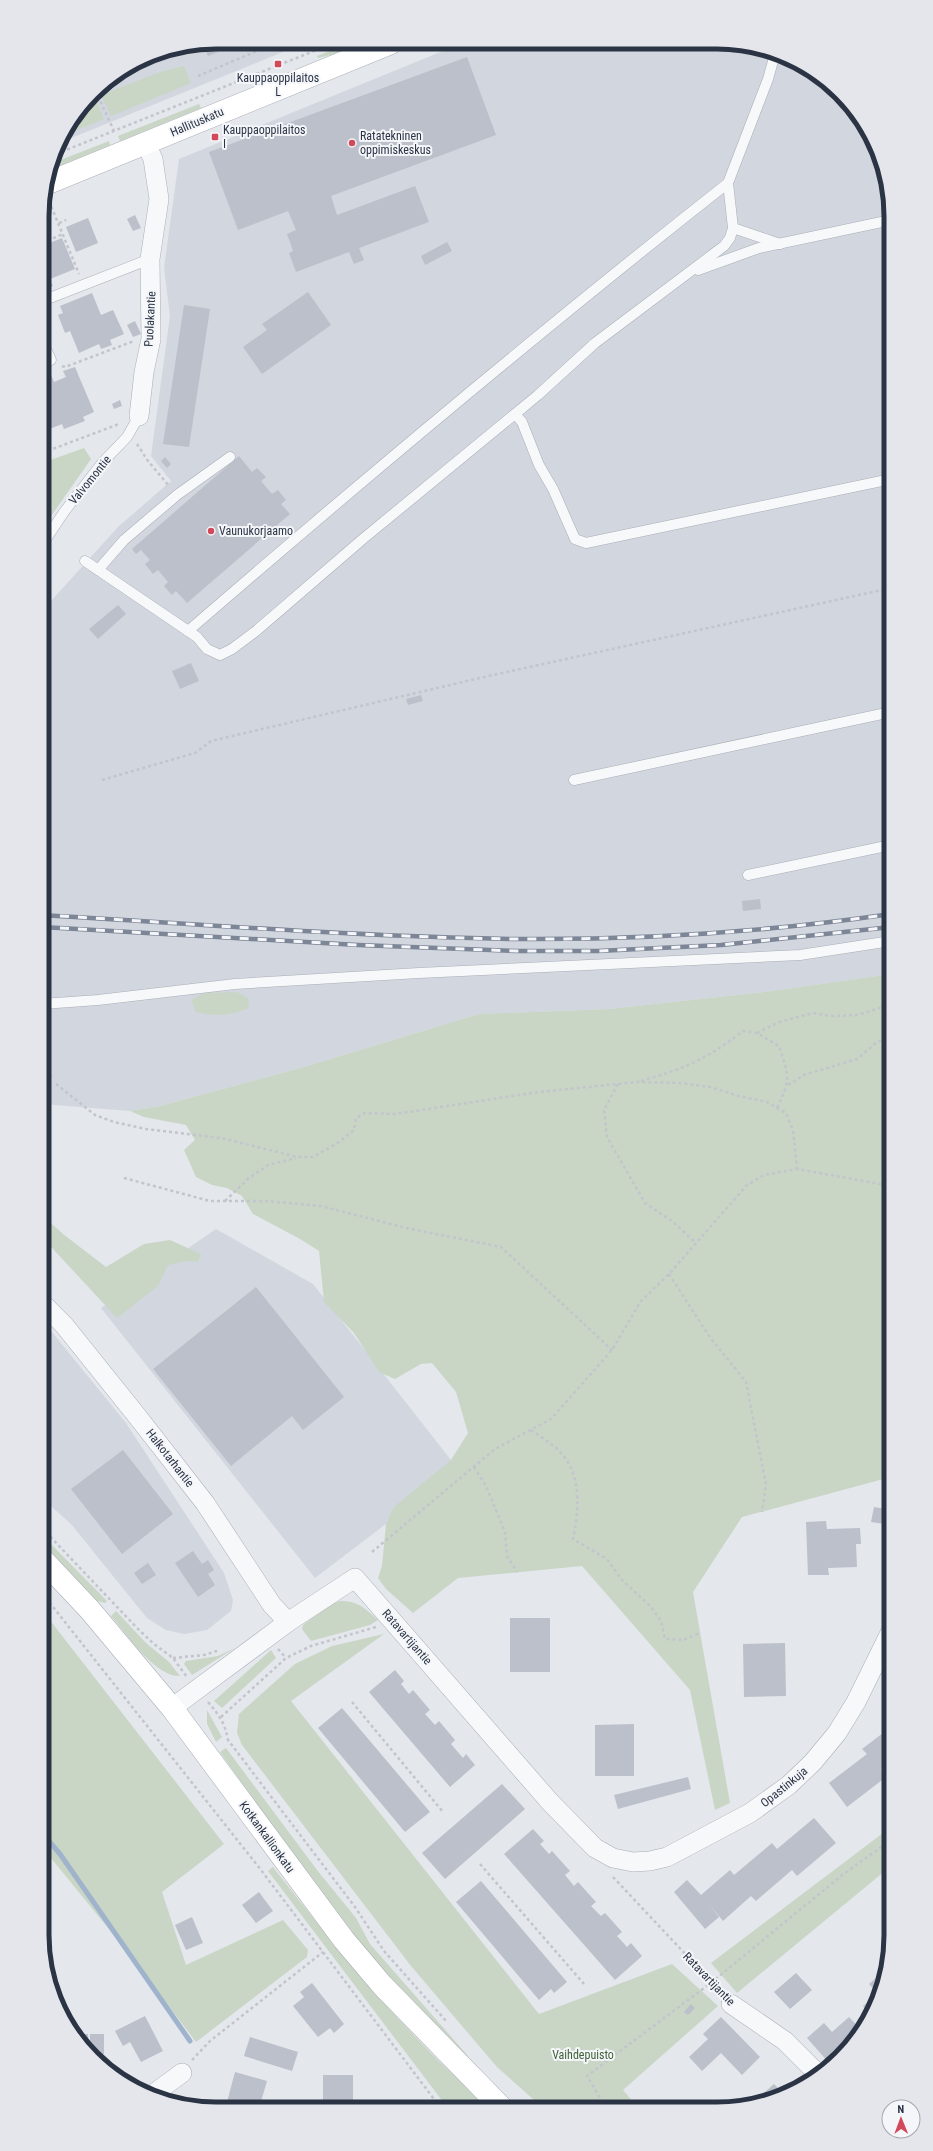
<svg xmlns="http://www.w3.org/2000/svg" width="933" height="2151" font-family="'Roboto Condensed',sans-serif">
  <rect width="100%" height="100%" fill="#e4e7ec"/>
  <g fill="#d2d6de">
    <polygon points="216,42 305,43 59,143 60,139 101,85 150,55"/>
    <polygon points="460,44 751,45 794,60 840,93 868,129 885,171 891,216 891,974 772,991 609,1009 479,1014 304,1067 160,1106 130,1111 42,1104 42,611 118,527 171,481 151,456 170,316 164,268 179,159"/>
    <polygon points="216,1229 313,1284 458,1469 315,1578 101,1308"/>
    <polygon points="42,1320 126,1423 224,1573 233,1600 231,1611 207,1630 184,1634 166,1630 147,1618 71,1524 42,1498"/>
  </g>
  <g fill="#c9d6c5">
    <polygon points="350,43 364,43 339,53 318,58 317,56"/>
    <polygon points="184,66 191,83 111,116 101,95 160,72"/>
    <polygon points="95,98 104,119 62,136 90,100"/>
    <polygon points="199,104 201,108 120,141 118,136"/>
    <polygon points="109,141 110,145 52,169 53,163"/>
    <polygon points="84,448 91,459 42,529 42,463"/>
    <polygon points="891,974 891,1477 742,1517 693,1592 730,1803 715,1810 690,1690 582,1566 458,1578 413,1613 386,1589 378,1578 382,1566 386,1524 394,1507 451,1460 468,1433 456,1392 432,1363 421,1364 395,1379 379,1372 354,1333 324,1302 319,1251 300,1239 253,1214 242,1196 227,1188 212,1185 196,1177 184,1150 195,1140 186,1125 144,1117 130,1111 160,1106 304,1067 479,1014 609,1009 772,991"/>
    <path d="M 237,992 L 248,998 L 249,1008 C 231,1016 215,1017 196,1012 L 191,1000 L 204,993 Z"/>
    <polygon points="42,1215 63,1234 106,1267 144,1244 170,1240 201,1254 198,1262 187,1261 168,1265 158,1286 117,1318 42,1237"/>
    <polygon points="42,1535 107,1601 105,1603 97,1601 42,1542"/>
    <path d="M 340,1601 C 357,1600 366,1609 378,1620 L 370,1625 L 311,1641 L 302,1629 L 303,1625 L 328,1606 Z"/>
    <polygon points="42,1610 224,1844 162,1892 186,1965 283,1920 308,1950 307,1957 196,2042 130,1955 42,1847"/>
    <path d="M 116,1611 L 146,1643 L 169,1662 L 180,1676 C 156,1678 125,1632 111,1616 Z"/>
    <polygon points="384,1634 291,1701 539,2014 672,1964 718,2006 623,2090 639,2109 543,2108 497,2067 411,1966 242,1745 237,1733 239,1714 295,1664 332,1646"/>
    <polygon points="235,1648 192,1675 184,1664 186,1661 218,1656"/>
    <polygon points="271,1650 276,1658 222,1708 214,1701"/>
    <polygon points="207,1710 222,1737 216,1742 207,1724"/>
    <path d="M 226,1748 L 317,1870 L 356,1918 L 370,1944 L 468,2056 L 467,2057 C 434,2024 399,1991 369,1954 C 315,1890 268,1820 220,1752 Z"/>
    <polygon points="891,1827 891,1866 737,1993 711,1963"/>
    <path d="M 273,1867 C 323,1931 374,1995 431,2053 C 449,2072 470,2088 488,2108 L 447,2107 L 268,1871 Z"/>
  </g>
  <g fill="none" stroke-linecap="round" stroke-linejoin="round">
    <polyline stroke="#9fb4cc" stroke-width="5" points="42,1833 60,1854 190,2041"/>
  </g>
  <g fill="#bbc0ca">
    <polygon points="216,42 243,42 208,56 203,45"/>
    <polygon points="467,57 496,135 331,196 337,215 415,186 429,222 359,248 364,260 354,264 349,252 296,272 289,253 293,251 287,234 296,230 288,211 238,230 209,152"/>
    <polygon points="135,215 141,228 133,231 127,219"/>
    <polygon points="88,218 98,243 76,252 66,227"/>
    <polygon points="62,238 75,269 50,279 53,286 42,290 42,246"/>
    <polygon points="447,242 452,251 425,265 421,256"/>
    <polygon points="308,292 331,325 262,374 243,347 267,330 262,324"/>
    <polygon points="92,293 101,315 113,310 124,334 110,340 112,345 101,349 99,344 79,353 70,331 65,333 58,315 63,313 60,306"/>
    <polygon points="184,305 210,309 189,447 163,444"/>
    <polygon points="135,321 141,334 133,337 127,325"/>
    <polygon points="48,367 54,382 66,377 63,371 75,367 94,412 83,417 85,421 64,429 62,424 42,432 42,369"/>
    <polygon points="120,400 122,406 114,409 112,404"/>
    <polygon points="239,456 252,472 257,468 266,477 261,481 272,494 278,490 286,500 281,504 290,514 187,603 176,591 172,595 164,586 168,582 158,570 153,574 145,564 150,560 141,550 136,554 132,549"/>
    <polygon points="165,457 171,464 167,468 161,461"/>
    <polygon points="118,605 126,614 98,639 89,629"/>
    <polygon points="191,663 199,681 180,689 172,671"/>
    <polygon points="421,695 423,701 408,705 406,699"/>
    <polygon points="760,899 761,909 743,911 742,901"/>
    <polygon points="256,1287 344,1397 303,1430 292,1416 231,1466 153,1369"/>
    <polygon points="123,1450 173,1514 122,1554 71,1489"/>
    <polygon points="874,1507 891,1510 891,1525 871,1522"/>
    <polygon points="826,1521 827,1529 860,1528 861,1544 856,1544 857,1567 828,1568 829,1575 808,1575 806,1522"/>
    <polygon points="884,1532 891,1533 891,1541 883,1540"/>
    <polygon points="193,1551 202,1564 208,1560 214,1570 208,1574 215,1585 198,1597 175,1563"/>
    <polygon points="148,1563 156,1575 142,1584 134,1573"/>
    <rect x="510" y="1618" width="40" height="54"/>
    <polygon points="785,1643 786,1696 744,1697 743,1644"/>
    <polygon points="395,1670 404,1681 401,1684 409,1694 413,1690 430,1710 425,1714 435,1725 439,1721 455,1740 451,1744 463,1758 466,1754 475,1765 450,1787 369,1692"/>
    <polygon points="342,1708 430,1812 405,1832 318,1728"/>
    <polygon points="634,1724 634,1776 595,1776 595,1725"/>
    <polygon points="891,1727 891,1762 881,1770 886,1777 847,1807 829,1783 867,1754 862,1749"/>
    <polygon points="688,1777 691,1789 618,1809 614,1795"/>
    <polygon points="502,1784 525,1809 445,1879 422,1853"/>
    <polygon points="814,1818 836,1843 797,1876 792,1870 756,1901 751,1896 723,1921 709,1904 719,1917 705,1929 674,1892 687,1880 701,1895 730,1870 734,1875 772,1843 777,1849"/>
    <polygon points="533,1829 544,1841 540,1844 549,1854 552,1851 570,1871 565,1875 574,1886 578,1882 596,1902 591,1906 601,1916 605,1913 622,1932 617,1936 627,1947 631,1943 642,1956 615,1980 504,1854"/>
    <polygon points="481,1881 567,1982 554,1993 551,1989 539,2000 456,1902"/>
    <polygon points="259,1892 273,1911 256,1923 242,1905"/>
    <polygon points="192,1917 203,1943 186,1950 175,1925"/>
    <polygon points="883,1972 885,1975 882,1991 869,2014 863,2006 878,1994 869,1984"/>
    <polygon points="796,1973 812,1990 790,2009 774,1992"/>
    <polygon points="312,1983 344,2024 334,2033 330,2028 318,2037 293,2006 304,1997 300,1992"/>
    <polygon points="691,2004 695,2008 688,2015 684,2012"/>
    <polygon points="145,2016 163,2051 141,2062 130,2042 123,2046 115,2031"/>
    <polygon points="721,2017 760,2057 742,2075 721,2053 702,2071 689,2057 708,2039 703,2034"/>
    <polygon points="849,2017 861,2030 855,2041 830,2064 807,2038 824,2023 832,2032"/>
    <polygon points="75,2034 88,2034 89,2050 77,2037"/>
    <polygon points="90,2034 104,2034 104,2054 92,2054 90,2052"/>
    <polygon points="250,2037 298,2052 292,2071 244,2056"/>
    <polygon points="235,2072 267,2081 260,2105 226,2106"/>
    <rect x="323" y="2075" width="30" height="32"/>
    <polygon points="774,2084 783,2093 762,2103 758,2098"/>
  </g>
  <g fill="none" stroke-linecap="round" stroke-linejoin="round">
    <defs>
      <g id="lane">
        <polyline points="733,228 780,244"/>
        <polyline points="698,270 759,248 891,220"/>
        <polyline points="42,301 150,259"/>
        <polyline points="42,363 51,360 42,340"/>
        <polyline points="515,414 522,422 539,465 553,489 575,539 586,543 891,479"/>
        <polyline points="42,545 64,512 102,463 127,437 139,416"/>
        <polyline points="85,561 197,637 207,649 220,655 232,649 256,631 364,538 538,395 595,343 724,246 730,238 733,228 728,183 768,79 775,54"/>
        <polyline points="98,570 124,540 177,495 230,457"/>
        <path d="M 188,631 C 365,478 544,328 728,183"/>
        <polyline points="574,780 891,712"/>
        <polyline points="748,875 891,845"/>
        <polyline points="42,1004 98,1000 235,984 419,973 800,955 891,941"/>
        <polyline points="42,1073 46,1076"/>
      </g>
      <g id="street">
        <polyline points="139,416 144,372 151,339 150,259 159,199 153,159 146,144"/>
        <polyline points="42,1303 64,1325 137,1416 205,1503 272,1605 288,1622"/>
        <polyline points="172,1708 288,1622 355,1578 550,1802 595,1848 613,1858 633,1862 650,1861 667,1857 750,1813 789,1785 813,1762 837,1733 856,1702 891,1631"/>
        <polyline points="731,2004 785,2041 819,2075"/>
        <polyline points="152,2095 182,2073"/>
      </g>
      <g id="secondary">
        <polyline points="48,183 391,43"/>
        <polyline points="42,1559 90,1610 172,1708 344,1940 382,1985 502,2108"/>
      </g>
    </defs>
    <use href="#lane" stroke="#a9aeb7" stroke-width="11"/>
    <use href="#street" stroke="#a9aeb7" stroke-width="20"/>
    <use href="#secondary" stroke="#a9aeb7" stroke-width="23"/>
    <g stroke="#c2c5cb" stroke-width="2.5" stroke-dasharray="3 3" stroke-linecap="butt">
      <polyline points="412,43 414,48"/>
      <polyline points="198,76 278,42"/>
      <polyline points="98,96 114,131"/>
      <polyline points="56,154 334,43"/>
      <polyline points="49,201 79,274"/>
      <polyline points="59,223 66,220"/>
      <polyline points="42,243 63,234"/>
      <polyline points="62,366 65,367 134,341"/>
      <polyline points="137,444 148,461 169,486"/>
      <polyline points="42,453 119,424"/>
      <polyline points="102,780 195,753 211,741 493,675 891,588"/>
      <polyline points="757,1033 779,1022 813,1013 832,1016 858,1015 891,1004"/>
      <path d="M 641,1081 C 684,1069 707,1059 743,1031 L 757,1033 L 779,1046 C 789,1076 791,1079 777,1108"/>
      <polyline points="56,1084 95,1115 114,1122 146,1129 221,1138 298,1157 313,1157 339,1142 354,1130 356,1118 365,1113 395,1114 539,1092 637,1082 681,1083 710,1087 739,1096 767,1102 786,1113 793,1130 797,1169"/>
      <polyline points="618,1084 604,1110 607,1137 645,1203 672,1221 696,1243"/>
      <polyline points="788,1085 804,1075 857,1059 876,1043 891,1034"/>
      <polyline points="124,1178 210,1201 267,1201 321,1206 406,1228 501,1247 612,1350"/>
      <polyline points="225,1201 249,1178 268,1165 296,1158"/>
      <polyline points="669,1274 709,1336 746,1382 766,1485 762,1512"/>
      <path d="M 531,1430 C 541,1437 553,1444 561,1453 C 582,1475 579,1512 573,1539 L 607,1559 L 622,1580 L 651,1607 L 661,1621 L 665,1639 L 683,1640 L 700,1633"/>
      <polyline points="474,1467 486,1486 505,1532 507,1556 517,1572"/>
      <polyline points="42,1528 138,1629 154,1644 173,1658 187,1677"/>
      <polyline points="372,1552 495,1449 551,1419 612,1350 641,1301 669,1274 747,1185 764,1175 797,1169 891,1186"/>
      <polyline points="42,1593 261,1870 440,2107"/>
      <polyline points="278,1649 286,1658"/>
      <polyline points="173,1658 204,1655 217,1651"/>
      <path d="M 208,1702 C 219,1715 225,1723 228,1740 L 355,1907 L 384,1951 L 447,2022"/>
      <polyline points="352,1702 443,1812"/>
      <polyline points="221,1717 286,1658 311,1646 376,1627"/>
      <polyline points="480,1864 584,1984"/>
      <polyline points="613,1877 720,1991"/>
      <polyline points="192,2060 210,2041 323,1952"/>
      <polyline points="520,2102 528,2108"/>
      <polyline points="606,2108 587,2076 712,1982 841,1876 891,1840"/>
    </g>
    <use href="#lane" stroke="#f7f8fa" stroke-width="10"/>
    <use href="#street" stroke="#f7f8fa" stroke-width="19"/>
    <use href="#secondary" stroke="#fff" stroke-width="22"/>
    <defs>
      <g id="rail">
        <path d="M 42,915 C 200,924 358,937 516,939 C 641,940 767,932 891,914"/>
        <polyline points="42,927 358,945 516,951 598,951 721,945 891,927"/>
      </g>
    </defs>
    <use href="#rail" stroke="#7d8696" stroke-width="4.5"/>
    <use href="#rail" stroke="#f4f6f9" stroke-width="3" stroke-dasharray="9" stroke-linecap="butt"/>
  </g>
  <g fill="#d1495b" stroke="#f4f6f9" stroke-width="1.5">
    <rect x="274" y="60" width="8" height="8" rx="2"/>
    <rect x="211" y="133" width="8" height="8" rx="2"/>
    <circle cx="352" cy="143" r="4"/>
    <circle cx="211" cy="531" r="4"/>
  </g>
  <g text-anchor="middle" stroke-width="4" stroke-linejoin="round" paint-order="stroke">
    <g font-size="12" fill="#2b3445" stroke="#f4f6f9" text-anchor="start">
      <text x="278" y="82" text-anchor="middle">Kauppaoppilaitos<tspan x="278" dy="14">L</tspan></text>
      <text x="223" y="134">Kauppaoppilaitos<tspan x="223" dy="14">I</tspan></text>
      <text x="360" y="140">Ratatekninen<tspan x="360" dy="14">oppimiskeskus</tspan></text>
      <text x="219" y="535">Vaunukorjaamo</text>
    </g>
    <g font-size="12" fill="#2b3445" stroke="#f4f6f9">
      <text transform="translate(197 122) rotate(-23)" y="4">Hallituskatu</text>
      <text transform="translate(150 319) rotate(-87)" y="4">Puolakantie</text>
      <text transform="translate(90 480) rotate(-51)" y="4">Valvomontie</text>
      <text transform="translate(170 1458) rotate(52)" y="4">Halkotarhantie</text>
      <text transform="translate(407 1637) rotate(49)" y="4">Ratavartijantie</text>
      <text transform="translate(784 1787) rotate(-39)" y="4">Opastinkuja</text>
      <text transform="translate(267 1837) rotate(54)" y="4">Kotkankallionkatu</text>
      <text transform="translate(709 1979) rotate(46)" y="4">Ratavartijantie</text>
    </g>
    <g font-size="12" fill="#3f6138" stroke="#f4f6f9">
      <text x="583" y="2059">Vaihdepuisto</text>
    </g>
  </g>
  <path d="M0 0H933V2151H0ZM216 49H717A167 167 0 0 1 884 216V1935A167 167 0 0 1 717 2102H216A167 167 0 0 1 49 1935V216A167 167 0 0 1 216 49Z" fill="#e4e6eb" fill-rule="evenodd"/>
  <path fill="none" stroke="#2b3445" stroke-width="5" d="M216 49H717A167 167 0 0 1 884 216V1935A167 167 0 0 1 717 2102H216A167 167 0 0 1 49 1935V216A167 167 0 0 1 216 49Z"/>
  <g transform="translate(901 2119) rotate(359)"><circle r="19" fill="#f4f6f9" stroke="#a4a8b1"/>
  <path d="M0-3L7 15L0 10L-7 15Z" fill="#d1495b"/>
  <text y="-6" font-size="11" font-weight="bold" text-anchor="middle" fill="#2b3445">N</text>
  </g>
</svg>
